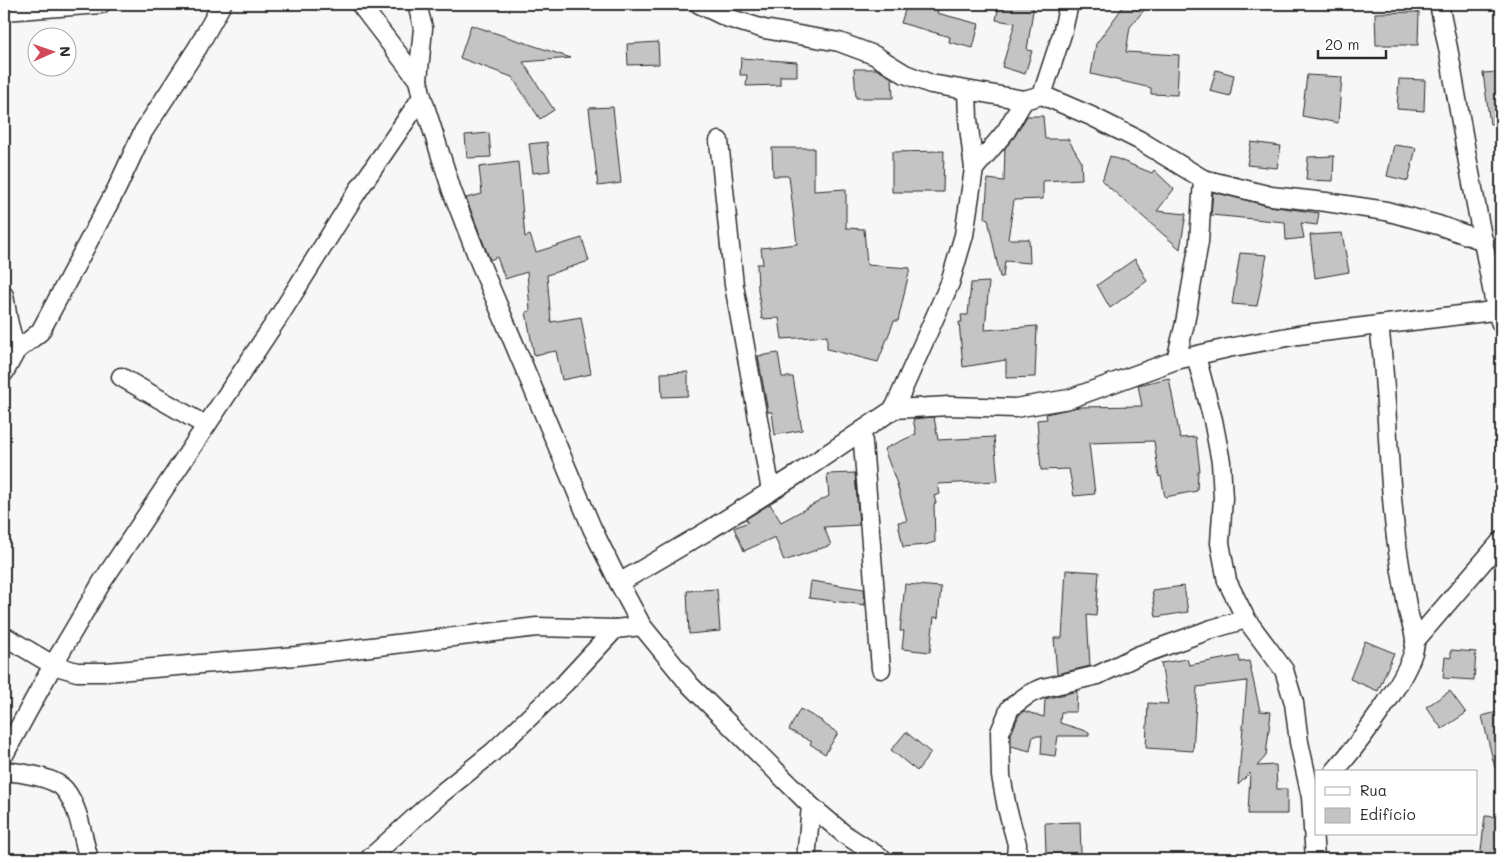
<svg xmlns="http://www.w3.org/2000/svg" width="1505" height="863" font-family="Mali,sans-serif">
  <rect width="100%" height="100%" fill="#f7f7f7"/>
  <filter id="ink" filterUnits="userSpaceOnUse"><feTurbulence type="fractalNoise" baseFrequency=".02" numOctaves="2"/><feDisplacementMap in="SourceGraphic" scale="10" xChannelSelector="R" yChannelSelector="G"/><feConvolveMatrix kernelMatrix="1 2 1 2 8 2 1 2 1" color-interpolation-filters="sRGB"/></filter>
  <g filter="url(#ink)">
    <g fill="#c4c4c4" stroke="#2b2b2b">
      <polygon points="907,4 940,4 937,13 979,24 973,48 949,42 950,37 901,23"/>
      <polygon points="999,4 1034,4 1027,50 1032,51 1025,74 1002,67 1015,23 996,20"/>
      <polygon points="1125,4 1149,4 1130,27 1126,52 1179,55 1177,95 1151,94 1151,88 1091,74 1096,44"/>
      <polygon points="1419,12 1418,45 1376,45 1375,13"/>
      <polygon points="471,25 571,58 523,62 554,110 540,119 512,77 460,58"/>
      <polygon points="658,42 659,64 628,65 627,44"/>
      <polygon points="741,58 797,62 797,76 780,76 780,85 746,86 747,75 740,75"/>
      <polygon points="854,69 876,69 892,78 893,98 856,98"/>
      <polygon points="1216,70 1234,75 1230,96 1210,91"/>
      <polygon points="1501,72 1501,123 1490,124 1483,73"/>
      <polygon points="1307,75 1342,77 1338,123 1302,116"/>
      <polygon points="1399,79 1425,80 1424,111 1397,109"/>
      <polygon points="613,107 621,183 598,186 589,108"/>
      <polygon points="1027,116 1043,116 1045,139 1068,139 1081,161 1082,179 1043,181 1043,199 1014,200 1008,239 1029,239 1030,263 1005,261 1003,277 1000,277 988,219 985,218 988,179 1004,181 1005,148 1015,136"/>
      <polygon points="489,133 491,157 467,158 465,135"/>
      <polygon points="547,142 550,171 533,173 529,144"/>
      <polygon points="1251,142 1281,146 1277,168 1247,165"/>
      <polygon points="1394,145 1416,148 1408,181 1387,176"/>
      <polygon points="772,148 814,148 814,191 846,189 846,228 864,229 867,265 910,268 898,321 894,321 878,362 827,349 827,336 782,339 779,318 762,319 758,290 757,264 763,264 761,248 797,244 789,176 773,176"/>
      <polygon points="944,151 943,192 892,192 892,152"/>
      <polygon points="1110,156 1152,173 1154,170 1174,189 1157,211 1186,214 1180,249 1102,181"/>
      <polygon points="1334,156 1333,181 1306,180 1308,157"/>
      <polygon points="518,162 525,237 530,235 536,252 582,238 589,261 547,275 551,322 581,317 591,374 562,380 556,351 534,355 526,312 530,311 527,272 505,279 497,257 490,260 466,198 482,194 479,167"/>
      <polygon points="1213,192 1269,206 1319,213 1317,225 1301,223 1304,238 1286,240 1285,222 1211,215"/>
      <polygon points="1342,233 1349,272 1315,278 1310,235"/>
      <polygon points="1240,253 1267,255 1257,306 1232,304"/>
      <polygon points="1135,259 1147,281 1110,308 1097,285"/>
      <polygon points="989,282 985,330 1037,326 1035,377 1006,378 1006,360 963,367 959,322 962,322 961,315 968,315 971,283"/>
      <polygon points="778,353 782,377 793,377 802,430 775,435 772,412 768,412 758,356"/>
      <polygon points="688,372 688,396 662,397 661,373"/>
      <polygon points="1169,378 1180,438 1196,437 1200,471 1198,471 1197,491 1165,497 1161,476 1159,477 1154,441 1089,443 1095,494 1074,496 1069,469 1041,470 1037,420 1047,419 1046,414 1078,407 1142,406 1138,385"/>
      <polygon points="934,417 938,440 994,437 998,481 938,484 940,494 934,496 936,503 934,504 935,542 925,545 903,547 898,522 907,521 897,484 884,449 916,434 913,419"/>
      <polygon points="855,473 859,525 824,527 831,545 784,561 775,537 744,551 734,528 748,522 746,519 770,504 781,522 829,496 827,474"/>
      <polygon points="1066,570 1099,572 1096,616 1087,615 1090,666 1057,674 1054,638 1062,638"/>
      <polygon points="811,581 864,589 865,605 809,598"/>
      <polygon points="905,584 941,587 938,618 934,617 930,652 902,649 904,631 900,631"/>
      <polygon points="1184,586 1188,612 1156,617 1152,590"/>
      <polygon points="717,589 720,631 689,634 687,591"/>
      <polygon points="1365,641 1394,653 1378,691 1350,679"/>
      <polygon points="1451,650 1476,652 1474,680 1443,678 1445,657 1451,658"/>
      <polygon points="1239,656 1240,662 1249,661 1260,711 1271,712 1266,756 1257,766 1276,765 1277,789 1287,789 1287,814 1248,814 1250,773 1238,785 1247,681 1197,687 1193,751 1146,748 1148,703 1168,704 1161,663 1187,659 1189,665"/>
      <polygon points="1077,691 1076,712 1061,712 1060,723 1089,732 1089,736 1058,736 1055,756 1041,754 1042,736 1033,736 1030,751 1011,746 1011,734 1019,715 1024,711 1044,717 1045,699"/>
      <polygon points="1450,691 1466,713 1442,729 1426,707"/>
      <polygon points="800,709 822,721 821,722 838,733 825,754 810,744 812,742 789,730"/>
      <polygon points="1501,711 1501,767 1495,768 1482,716"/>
      <polygon points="906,732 931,753 917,771 891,750"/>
      <polygon points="1485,816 1501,817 1501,859 1480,859"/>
      <polygon points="1080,822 1081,853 1046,854 1045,823"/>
    </g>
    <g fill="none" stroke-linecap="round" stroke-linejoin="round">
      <defs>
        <g id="street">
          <polyline points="360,4 418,80 422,97 452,191 480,263 592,528 619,583 642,626 690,685 811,806 844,834 883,859"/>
          <polyline points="417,4 423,28 418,80"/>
          <polyline points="699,4 728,18 764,29 839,42 874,55 905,74 931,84 1024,100 1042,95 1091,116 1139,140 1203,179 1271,196 1326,202 1386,211 1438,225 1484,241"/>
          <polyline points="1439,4 1449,53 1467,157 1496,310 1501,324"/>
          <polyline points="4,11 101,4"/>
          <polyline points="1042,95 1062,34 1069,4"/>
          <polyline points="719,141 734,285 771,491"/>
          <polyline points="974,169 1006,131 1024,100"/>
          <polyline points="4,295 8,320 16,351"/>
          <polyline points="1196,356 1213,420 1221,462 1223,498 1220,543 1227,581 1246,619 1284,670 1294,703 1299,742 1311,797 1315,859"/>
          <polyline points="1176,360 1185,323 1199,242 1203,179"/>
          <polyline points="4,373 16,351 40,332 117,188 143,132 198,47 222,4"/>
          <polyline points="121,377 205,425"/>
          <polyline points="894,409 950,283 964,235 974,169 968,119 967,91"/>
          <polyline points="862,431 881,669"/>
          <polyline points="619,583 709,530 798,474 894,409 949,406 1015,408 1069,399 1176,360 1228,348 1298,335 1501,310"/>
          <polyline points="4,636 53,665 77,672 106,672 296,656 537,627 615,629 642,626"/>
          <polyline points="1415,641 1501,541"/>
          <polyline points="4,755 53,665 102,582 278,318 357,192 422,97"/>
          <path d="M 4,771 C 19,772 55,777 65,790 C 80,809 82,837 89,859"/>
          <path d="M 1334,772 C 1354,749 1416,670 1415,641 C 1415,632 1410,621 1408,611 C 1403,584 1398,557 1395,529 C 1387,461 1388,393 1379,325"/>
          <polyline points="369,859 442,793 493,752 565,683 615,629"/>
          <polyline points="806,859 811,806"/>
          <polyline points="1016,859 1017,844 1007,808 1001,776 1000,732 1010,708 1029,694 1043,688 1098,675 1137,656 1212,629 1246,619"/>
        </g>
      </defs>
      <use href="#street" stroke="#2b2b2b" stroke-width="21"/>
      <use href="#street" stroke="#fff" stroke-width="18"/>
    </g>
  </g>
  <rect width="1505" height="863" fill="none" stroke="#fff" stroke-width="20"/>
  <rect x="10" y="10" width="1485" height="843" fill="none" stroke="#2b2b2b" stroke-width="2" filter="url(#ink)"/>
  <rect x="1315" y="770" width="162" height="65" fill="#ffffff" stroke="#aaaaaa"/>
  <rect x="1325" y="787" width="25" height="8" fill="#ffffff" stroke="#aaaaaa"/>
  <text x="1360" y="796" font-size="15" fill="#2b2b2b">Rua</text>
  <rect x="1325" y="808" width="25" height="15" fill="#c4c4c4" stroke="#aaaaaa"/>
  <text x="1360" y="820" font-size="15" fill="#2b2b2b">Edifício</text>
  <g transform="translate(52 52) rotate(88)"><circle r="24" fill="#ffffff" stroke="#aaaaaa"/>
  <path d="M0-4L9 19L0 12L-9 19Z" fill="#d1495b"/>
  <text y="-8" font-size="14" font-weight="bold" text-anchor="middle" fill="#2b2b2b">N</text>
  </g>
  <path d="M1318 50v8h68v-8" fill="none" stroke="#2b2b2b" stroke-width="2.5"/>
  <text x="1325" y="50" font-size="15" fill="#2b2b2b" stroke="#ffffff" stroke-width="4" paint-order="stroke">20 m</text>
</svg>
